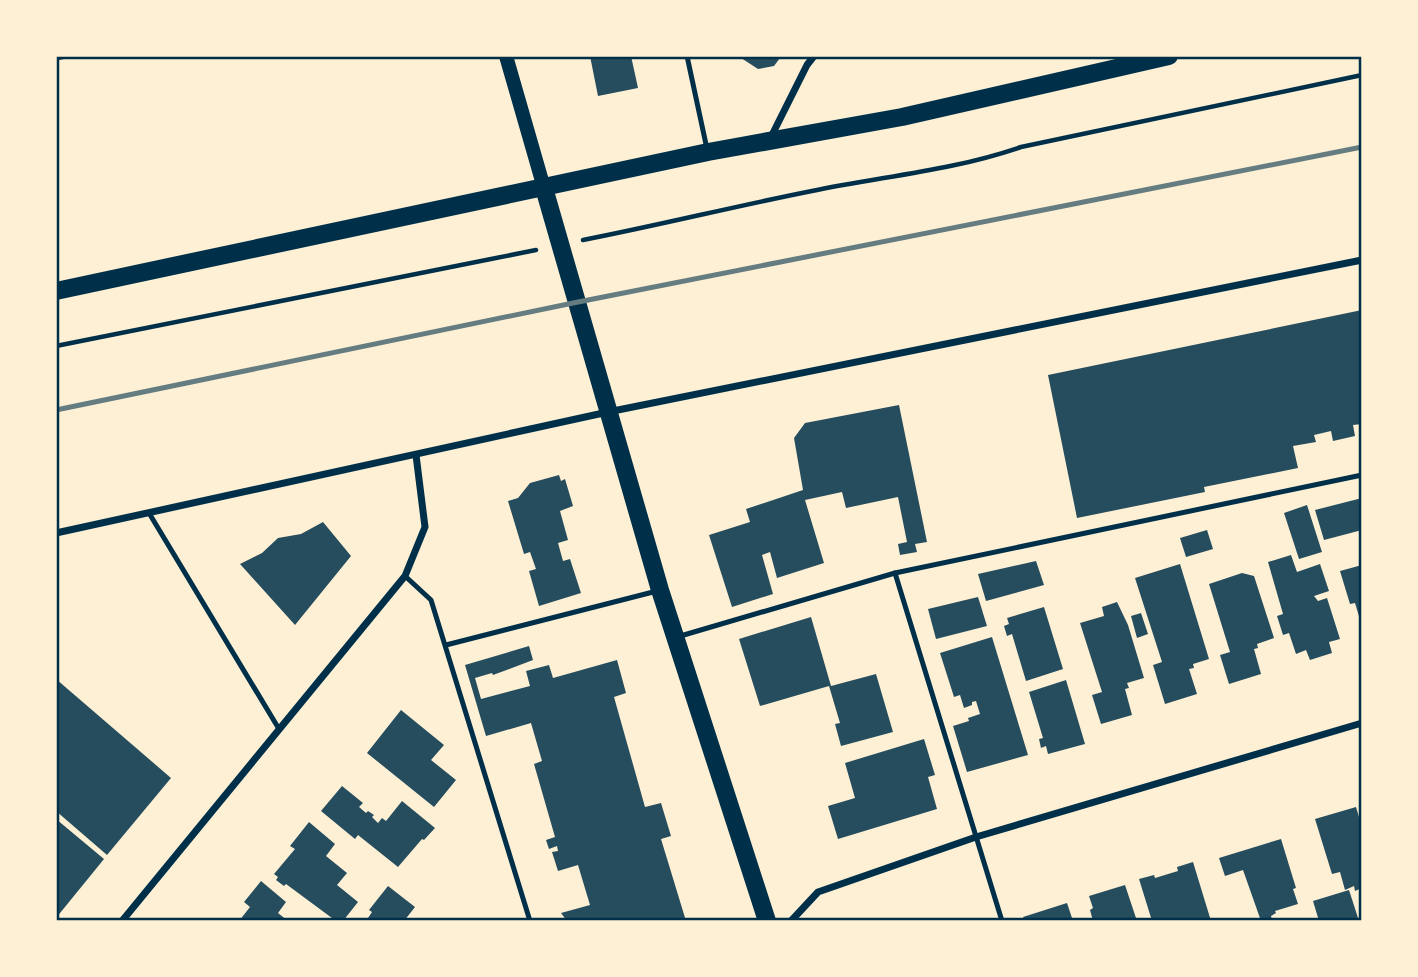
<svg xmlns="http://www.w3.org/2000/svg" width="1418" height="977" font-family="'Zilla Slab',serif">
  <rect width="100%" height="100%" fill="#fdf0d5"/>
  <g fill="#264d5e">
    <polygon points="590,56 631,56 638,88 598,96"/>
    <polygon points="738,56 780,56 780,58 774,66 758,69"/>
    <polygon points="1362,310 1362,424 1353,425 1355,436 1333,441 1331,431 1314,435 1316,442 1293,446 1298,468 1204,487 1205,492 1077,518 1048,375"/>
    <polygon points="899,405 927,542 915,544 917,552 900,555 898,544 907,542 898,497 846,508 842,492 805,500 824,563 777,578 770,552 762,555 773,594 732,607 709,535 750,522 746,509 803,490 794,438 805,423"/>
    <polygon points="559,475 561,481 565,479 573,506 560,511 568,540 558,543 563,561 570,559 581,593 539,606 529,571 536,569 530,552 524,554 508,501 518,498 530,483"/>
    <polygon points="1362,498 1362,530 1324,540 1315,510"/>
    <polygon points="1307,505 1322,552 1299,559 1284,513"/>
    <polygon points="323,522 351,556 295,625 240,564 262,553 278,538 301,534"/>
    <polygon points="1207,530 1213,549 1186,557 1180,538"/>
    <polygon points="1291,555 1297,572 1320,564 1329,591 1314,596 1318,601 1327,598 1340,639 1329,642 1332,653 1310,660 1306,650 1296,654 1289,633 1283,635 1277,616 1283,614 1268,562"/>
    <polygon points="1036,561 1044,585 986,601 978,574"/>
    <polygon points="1180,564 1209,659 1193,664 1194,668 1189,669 1197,694 1165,704 1153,665 1162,662 1135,578"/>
    <polygon points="1362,565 1362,623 1361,623 1355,603 1350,604 1340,571"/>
    <polygon points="1242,573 1254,576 1274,638 1257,644 1258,648 1254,649 1261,674 1229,684 1220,655 1230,652 1209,584"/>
    <polygon points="978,597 987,626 936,639 928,609"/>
    <polygon points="1117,602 1128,625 1144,678 1127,683 1129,688 1125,689 1132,715 1101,724 1092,695 1102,692 1080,623 1104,616 1102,607"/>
    <polygon points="1044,607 1063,669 1026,681 1012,634 1007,636 1004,626 1009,624 1007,618"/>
    <polygon points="1141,613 1148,634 1137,638 1131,616"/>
    <polygon points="811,617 831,686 876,674 893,732 841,746 835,724 840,723 829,686 760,706 739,639"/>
    <polygon points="992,637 1028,755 967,772 953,726 969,721 968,718 980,714 976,701 972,702 972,705 964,708 960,695 954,697 940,653"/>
    <polygon points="529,646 533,660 493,675 492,673 475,678 481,699 530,686 526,671 549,665 553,678 617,660 626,693 614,697 645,807 661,803 671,836 661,839 686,921 567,921 561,913 590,905 578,865 558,871 552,852 558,851 557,846 549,849 546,840 555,837 534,764 542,761 531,723 486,736 465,665"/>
    <polygon points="56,679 171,778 107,855 56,811"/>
    <polygon points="1066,680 1085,744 1048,754 1046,746 1041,748 1039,739 1043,738 1029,692"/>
    <polygon points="401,710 444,745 431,760 456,780 434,807 367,753"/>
    <polygon points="924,739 935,775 928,777 937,809 838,839 828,806 855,798 845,763"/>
    <polygon points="342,786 363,803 359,807 366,813 368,811 374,815 372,817 378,823 382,818 386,821 402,801 435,828 424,840 422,839 398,867 358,835 355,839 321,811"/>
    <polygon points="1356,807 1362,827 1362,888 1355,891 1354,886 1345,890 1340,872 1332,874 1315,819"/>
    <polygon points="56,819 104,859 56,918"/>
    <polygon points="309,822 335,844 326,856 347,873 337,885 358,902 343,921 336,921 286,884 284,886 276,880 278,877 274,874 295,849 290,846"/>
    <polygon points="1281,839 1296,888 1293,889 1298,904 1275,911 1276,913 1271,916 1272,920 1261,921 1243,870 1225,876 1219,858"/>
    <polygon points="1193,862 1211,921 1152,921 1139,879 1154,875 1155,878 1178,871 1177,867"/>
    <polygon points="261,881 286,902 278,913 288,921 239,921 250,907 244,902"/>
    <polygon points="1125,885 1137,921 1093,921 1090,910 1093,908 1089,896"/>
    <polygon points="388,886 415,907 404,921 366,921 372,912 369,910"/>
    <polygon points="1349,890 1359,921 1319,921 1313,901"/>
    <polygon points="1067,903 1073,921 1025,921 1023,917"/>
  </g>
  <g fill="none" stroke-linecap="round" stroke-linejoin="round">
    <g stroke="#003049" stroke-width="4.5">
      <path d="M 583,240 C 660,225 736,206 812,191 C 884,176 951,171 1021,147 L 1362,75"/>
      <polyline points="56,346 536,250"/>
    </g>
    <g stroke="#003049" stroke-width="5">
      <polyline points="687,56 707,149"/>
      <polyline points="56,58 66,56"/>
      <polyline points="149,513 279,729"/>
      <polyline points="895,573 1002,921"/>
      <polyline points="405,576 431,600 530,921"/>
      <polyline points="677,637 895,573 1362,475"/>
      <polyline points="446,645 657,591"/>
    </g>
    <g stroke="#003049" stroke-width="7">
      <polyline points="770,139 807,65 814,56"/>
      <polyline points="56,533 608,412 1362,260"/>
      <polyline points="122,921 405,576 425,527 416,455"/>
      <polyline points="791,921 818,892 976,837 1362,723"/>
    </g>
    <polyline stroke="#003049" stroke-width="14" points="506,56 544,188"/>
    <g stroke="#003049" stroke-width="18">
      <polyline points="544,188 660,590 767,921"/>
      <polyline points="56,291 708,152 902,117 1169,56"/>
    </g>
    <polyline stroke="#657d81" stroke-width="5" points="56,410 578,302 1362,147"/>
  </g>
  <rect width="1418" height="977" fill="none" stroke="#fdf0d5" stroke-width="116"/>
  <rect x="58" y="58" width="1302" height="861" fill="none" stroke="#003049" stroke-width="2.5"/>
</svg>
